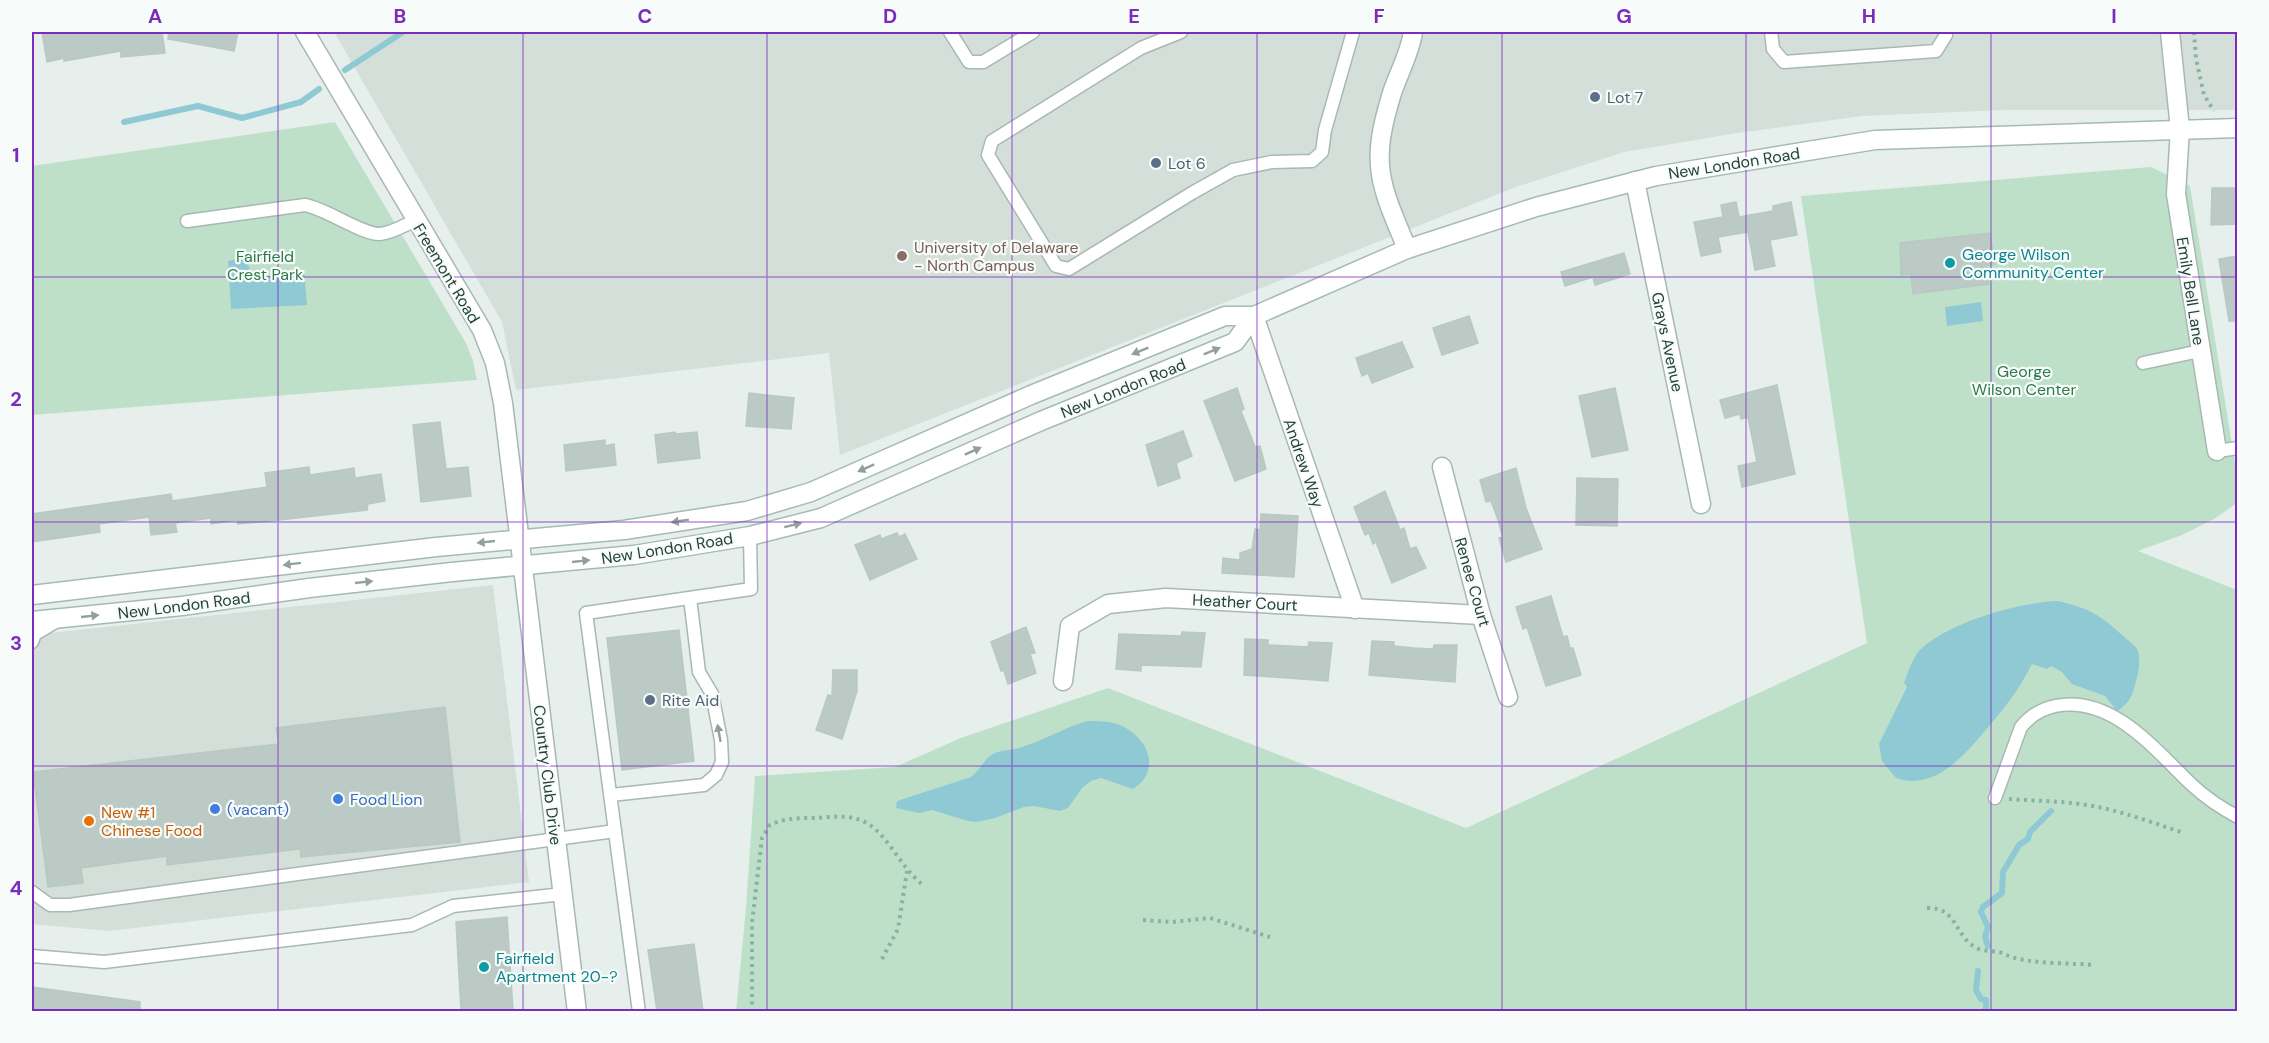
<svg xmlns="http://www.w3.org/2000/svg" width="2269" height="1043" font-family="'DM Sans',sans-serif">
  <rect width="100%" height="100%" fill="#e6efeb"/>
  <g fill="#d4dfda">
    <polygon points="334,32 2237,32 2238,110 2004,110 1862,116 1737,133 1624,152 1516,187 840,455 829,353 516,390 502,322"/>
    <polygon points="493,585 529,882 109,931 32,924 32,635"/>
  </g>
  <g fill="#bfe0c8">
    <polygon points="335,122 466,343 473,361 477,380 32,415 32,166"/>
    <polygon points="2151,167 2190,186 2237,475 2237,503 2214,519 2182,535 2138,551 2237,590 2237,1011 736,1012 746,908 755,776 895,767 961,738 1108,688 1466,828 1867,643 1801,196"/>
  </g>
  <g fill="#8ec9d4">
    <polygon points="246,257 252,278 304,272 307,305 231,309 228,261"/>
    <polygon points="1981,302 1983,321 1947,326 1945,307"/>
    <path d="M 2058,601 C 2088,608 2101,615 2123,636 C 2127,640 2134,644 2137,649 C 2141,658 2139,672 2136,681 C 2133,695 2129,704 2117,711 L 2105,696 L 2072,684 L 2062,672 L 2051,666 L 2047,669 L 2032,664 C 2019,690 2003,710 1984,732 C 1962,758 1933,791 1896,778 L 1882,761 L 1879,744 L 1907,687 L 1904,683 C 1908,673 1912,658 1920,650 C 1948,622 2020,602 2058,601 Z"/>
    <path d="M 1088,721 C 1097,721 1108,721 1117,724 C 1146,734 1164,769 1133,789 L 1101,778 L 1091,781 L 1082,788 L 1068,808 L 1060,811 L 1034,806 L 1024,807 L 995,818 L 977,822 L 968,821 L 932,810 L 919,813 L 896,808 L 897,801 L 971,777 C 979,771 983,762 990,756 C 999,749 1011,751 1022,747 C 1045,740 1065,727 1088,721 Z"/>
  </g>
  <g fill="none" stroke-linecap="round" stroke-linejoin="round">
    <g stroke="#8ec9d4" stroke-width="6">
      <polyline points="345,70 403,32"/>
      <polyline points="124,122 198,106 242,118 301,102 319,89"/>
      <polyline points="1988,946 1985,937 1988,927 1981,912 1983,907 2002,893 2003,872 2019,845 2028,839 2030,832 2051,811"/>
      <polyline points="1978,971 1976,990 1981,999 1986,1000 1986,1010 1983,1012"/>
    </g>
  </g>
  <g fill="#bbcac4" stroke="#b8c9c2" stroke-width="1.5">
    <polygon points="42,32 162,32 165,53 121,57 121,51 64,61 64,58 47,62"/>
    <polygon points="169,32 238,32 234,51 168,39"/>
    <polygon points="2212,188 2238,188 2238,224 2211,225"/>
    <polygon points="1736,202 1739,217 1773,211 1773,206 1791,202 1797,235 1770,240 1775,266 1755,270 1748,232 1718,237 1721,252 1701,256 1694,222 1723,217 1721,205"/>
    <polygon points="1990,233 1995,264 1986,266 1989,284 1913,294 1911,274 1901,275 1900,243"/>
    <polygon points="1624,253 1630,274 1595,285 1593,277 1565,286 1561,272"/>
    <polygon points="2238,256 2238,321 2229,321 2219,259"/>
    <polygon points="1469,316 1478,343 1442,355 1433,328"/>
    <polygon points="1402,342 1413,367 1372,383 1368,373 1362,376 1356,358"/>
    <polygon points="1777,385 1795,474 1742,487 1738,466 1757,462 1748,417 1741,419 1740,414 1725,418 1720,400"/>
    <polygon points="1237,388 1244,409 1241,411 1255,447 1260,446 1266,469 1235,481 1204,401"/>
    <polygon points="1615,388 1628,450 1592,457 1579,396"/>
    <polygon points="749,393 794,398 791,429 746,426"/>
    <polygon points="440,422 446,469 468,467 471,496 421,502 413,425"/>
    <polygon points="1183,431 1192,456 1176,463 1180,478 1158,486 1146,445"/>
    <polygon points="675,432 676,434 697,432 700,458 658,463 655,435"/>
    <polygon points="605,440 605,446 614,444 616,465 566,471 564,445"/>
    <polygon points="309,467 310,475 354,468 355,478 381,474 385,501 368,504 367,510 270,521 238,524 237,520 211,524 211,518 175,523 177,532 151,535 149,517 99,524 100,532 32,542 32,514 171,494 172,501 267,487 265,473"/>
    <polygon points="1516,468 1526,508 1542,549 1506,562 1499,538 1503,537 1497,517 1491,501 1486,502 1480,480"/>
    <polygon points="1577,478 1618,479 1617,526 1576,525"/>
    <polygon points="1385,491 1400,530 1404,528 1410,549 1416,547 1426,568 1392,583 1376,542 1373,544 1369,533 1365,535 1354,507"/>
    <polygon points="1261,514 1298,516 1294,577 1222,573 1223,558 1240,560 1240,553 1252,549 1255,529 1260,530"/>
    <polygon points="897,533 899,537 905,534 917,559 870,580 855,545 880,535 881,539"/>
    <polygon points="1551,596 1563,637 1567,636 1570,648 1573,648 1581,675 1546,686 1527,627 1523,629 1516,607"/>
    <polygon points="1026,627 1035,653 1030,654 1036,673 1008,684 1004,671 1001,671 991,642"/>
    <polygon points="679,630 694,761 622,770 607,638"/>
    <polygon points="1182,632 1205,633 1201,667 1141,665 1141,671 1116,669 1119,634 1181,636"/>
    <polygon points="1245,639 1268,640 1268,645 1308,647 1309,642 1332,643 1328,681 1244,675"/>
    <polygon points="1372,641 1394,642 1394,646 1414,648 1433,649 1434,645 1457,645 1455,682 1369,675"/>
    <polygon points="833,670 857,670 857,691 842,739 816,730 828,695 832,696"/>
    <polygon points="445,707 460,842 301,857 300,849 167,865 167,856 81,868 83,883 48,887 33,772 279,744 276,728"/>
    <polygon points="507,917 513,1011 461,1011 456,922"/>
    <polygon points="694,944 703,1011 657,1011 648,950"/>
    <polygon points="32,987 140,1002 140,1011 32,1011"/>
  </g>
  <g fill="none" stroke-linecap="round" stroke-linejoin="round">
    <defs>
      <g id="service">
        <polyline points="950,32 969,62 983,62 1033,32"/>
        <polyline points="1181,32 1141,48 992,141 988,155 1056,266 1069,269 1192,193 1233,170 1272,162 1312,161 1322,152 1325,130 1353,32"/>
        <polyline points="1771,32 1773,49 1784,62 1936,51 1946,35 1945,32"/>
        <path d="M 187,221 L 305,205 C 327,209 363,235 380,234 C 392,233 405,225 416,220"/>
        <polyline points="2143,363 2200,351"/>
        <polyline points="2217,451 2238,448"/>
        <polyline points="32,642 35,634 57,621"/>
        <polyline points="611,795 704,785 716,775 722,762 721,740 712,694 699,672 690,598"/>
        <path d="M 1995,798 L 2021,727 C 2030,716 2041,709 2055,706 C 2112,694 2156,751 2192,785 C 2206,798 2221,808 2238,817"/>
        <polyline points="32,892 50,905 69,905 615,831"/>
        <polyline points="32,956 104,962 412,925 453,906 563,894"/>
        <polyline points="639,1012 586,613 751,589 750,536"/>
      </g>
      <g id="minor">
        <polyline points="305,32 482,330 495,363 503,403 577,1012"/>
        <polyline points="2170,32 2180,129 2176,194 2217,451"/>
        <polyline points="1635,181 1701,504"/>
        <path d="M 1407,249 C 1397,223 1382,194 1380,166 C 1378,141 1385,116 1392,93 C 1399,72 1410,53 1413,32"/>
        <polyline points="1254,316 1355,609"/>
        <polyline points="1442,467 1481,615 1508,697"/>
        <polyline points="1063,681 1070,626 1108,604 1166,598 1481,615"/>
      </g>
      <g id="secondary">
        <polyline points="32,595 436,547 624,530 747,511 811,492 1031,395 1225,316 1254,316 1407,249 1536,207 1656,176 1875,140 2238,128"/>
        <polyline points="32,621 182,606 309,588 452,572 634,555 750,536 821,518 1041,421 1235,342 1254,316"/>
      </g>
    </defs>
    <use href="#service" stroke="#a8b8b2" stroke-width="15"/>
    <use href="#minor" stroke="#a8b8b2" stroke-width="21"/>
    <use href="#secondary" stroke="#a4bbb3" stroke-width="21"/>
    <g stroke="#86b3a5" stroke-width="4" stroke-dasharray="3 4.5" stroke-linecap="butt">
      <polyline points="2194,32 2196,59 2204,95 2214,111"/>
      <path d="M 2009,799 C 2037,801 2065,801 2093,806 C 2124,812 2154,823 2184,833"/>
      <path d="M 1927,908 C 1959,907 1954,939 1979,949 C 1985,951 1992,951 1998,952 C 2004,953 2009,957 2015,958 C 2037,964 2072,963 2095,965"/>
      <polyline points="1143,920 1172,922 1210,918 1270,937"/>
      <polyline points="882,959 898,929 907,871"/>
      <path d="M 752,1012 L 752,923 L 762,838 L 770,825 C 784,818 800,818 815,818 C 829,817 844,815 857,819 C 885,826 899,867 922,884"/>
    </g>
    <use href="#service" stroke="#fff" stroke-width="12"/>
    <use href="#minor" stroke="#fff" stroke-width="18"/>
    <use href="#secondary" stroke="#fff" stroke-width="18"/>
  </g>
  <defs><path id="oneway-solid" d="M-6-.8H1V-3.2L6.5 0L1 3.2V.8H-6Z" transform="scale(1.5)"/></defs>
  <g fill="#92a09c">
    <use href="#oneway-solid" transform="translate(1140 351) rotate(158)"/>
    <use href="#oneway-solid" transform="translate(1212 351) rotate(-22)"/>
    <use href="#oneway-solid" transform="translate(973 451) rotate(-24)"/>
    <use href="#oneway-solid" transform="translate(866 468) rotate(156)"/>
    <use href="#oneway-solid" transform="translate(680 521) rotate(171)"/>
    <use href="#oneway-solid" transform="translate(793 525) rotate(-14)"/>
    <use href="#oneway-solid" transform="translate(486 542) rotate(174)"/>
    <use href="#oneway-solid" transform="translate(581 561) rotate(-6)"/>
    <use href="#oneway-solid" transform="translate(292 564) rotate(173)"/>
    <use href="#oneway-solid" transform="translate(364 582) rotate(-6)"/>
    <use href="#oneway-solid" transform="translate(90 616) rotate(-6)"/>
    <use href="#oneway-solid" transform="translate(719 733) rotate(-100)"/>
  </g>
  <path fill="none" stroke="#7b2cbf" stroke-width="1.5" stroke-opacity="0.55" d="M 278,32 L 278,1012M 523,32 L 523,1012M 767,32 L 767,1012M 1012,32 L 1012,1012M 1257,32 L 1257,1012M 1502,32 L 1502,1012M 1746,32 L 1746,1012M 1991,32 L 1991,1012M 32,277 L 2238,277M 32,522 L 2238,522M 32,766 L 2238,766"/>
  <g fill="#5c6f8a" stroke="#f7fbf9" stroke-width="2">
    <circle cx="1595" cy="97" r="6"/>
    <circle cx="1156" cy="163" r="6"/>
    <circle cx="650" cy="700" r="6"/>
  </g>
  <circle fill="#8d6e63" stroke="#f7fbf9" stroke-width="2" cx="902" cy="256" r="6"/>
  <g fill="#0f9aa8" stroke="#f7fbf9" stroke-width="2">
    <circle cx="1950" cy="263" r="6"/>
    <circle cx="484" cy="967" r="6"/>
  </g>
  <g fill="#3f7fe0" stroke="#f7fbf9" stroke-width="2">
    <circle cx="338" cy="799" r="6"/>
    <circle cx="215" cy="809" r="6"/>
  </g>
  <circle fill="#e8710a" stroke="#f7fbf9" stroke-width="2" cx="89" cy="821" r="6"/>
  <g text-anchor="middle" stroke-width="4.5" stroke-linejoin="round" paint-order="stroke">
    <g font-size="16" fill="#4e5e75" stroke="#f7fbf9" text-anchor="start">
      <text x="1607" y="103">Lot 7</text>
      <text x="1168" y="169">Lot 6</text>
      <text x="662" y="706">Rite Aid</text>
    </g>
    <g font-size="16" fill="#24423a" stroke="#f7fbf9">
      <text transform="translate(1734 163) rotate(-9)" y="6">New London Road</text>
      <text transform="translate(447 273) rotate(59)" y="6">Freemont Road</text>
      <text transform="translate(2191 291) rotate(81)" y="6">Emily Bell Lane</text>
      <text transform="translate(1668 342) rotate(78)" y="6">Grays Avenue</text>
      <text transform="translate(1123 388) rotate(-22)" y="6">New London Road</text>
      <text transform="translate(1304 463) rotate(71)" y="6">Andrew Way</text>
      <text transform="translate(667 548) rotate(-9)" y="6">New London Road</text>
      <text transform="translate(1473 582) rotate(74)" y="6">Renee Court</text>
      <text transform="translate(1245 602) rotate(3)" y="6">Heather Court</text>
      <text transform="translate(184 605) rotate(-7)" y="6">New London Road</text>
      <text transform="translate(548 775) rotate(83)" y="6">Country Club Drive</text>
    </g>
    <g font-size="16" fill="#785e54" stroke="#f7fbf9" text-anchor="start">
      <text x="914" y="253">University of Delaware<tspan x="914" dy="18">- North Campus</tspan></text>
    </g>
    <g font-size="16" fill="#0d838f" stroke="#f7fbf9" text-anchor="start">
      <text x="1962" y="260">George Wilson<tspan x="1962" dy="18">Community Center</tspan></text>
      <text x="496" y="964">Fairfield<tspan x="496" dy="18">Apartment 20-?</tspan></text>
    </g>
    <g font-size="16" fill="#2d7a4b" stroke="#f7fbf9">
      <text x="265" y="262">Fairfield<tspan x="265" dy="18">Crest Park</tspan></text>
      <text x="2024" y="377">George<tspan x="2024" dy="18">Wilson Center</tspan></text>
    </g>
    <g font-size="16" fill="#366cbe" stroke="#f7fbf9" text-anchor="start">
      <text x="350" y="805">Food Lion</text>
      <text x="227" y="815">(vacant)</text>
    </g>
    <g font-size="16" fill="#c56008" stroke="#f7fbf9" text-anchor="start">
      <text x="101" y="818">New #1<tspan x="101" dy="18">Chinese Food</tspan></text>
    </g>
  </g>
  <rect width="2269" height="1043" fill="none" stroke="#f7fbf9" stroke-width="66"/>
  <rect x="33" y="33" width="2203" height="977" fill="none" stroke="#7b2cbf" stroke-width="2"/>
  <g font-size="20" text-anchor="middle" font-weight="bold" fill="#7b2cbf">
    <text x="155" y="23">A</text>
    <text x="400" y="23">B</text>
    <text x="645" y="23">C</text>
    <text x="890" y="23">D</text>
    <text x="1134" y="23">E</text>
    <text x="1379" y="23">F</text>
    <text x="1624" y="23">G</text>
    <text x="1869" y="23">H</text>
    <text x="2114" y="23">I</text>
    <text x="16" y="162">1</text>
    <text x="16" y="406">2</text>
    <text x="16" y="650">3</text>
    <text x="16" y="895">4</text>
  </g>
</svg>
